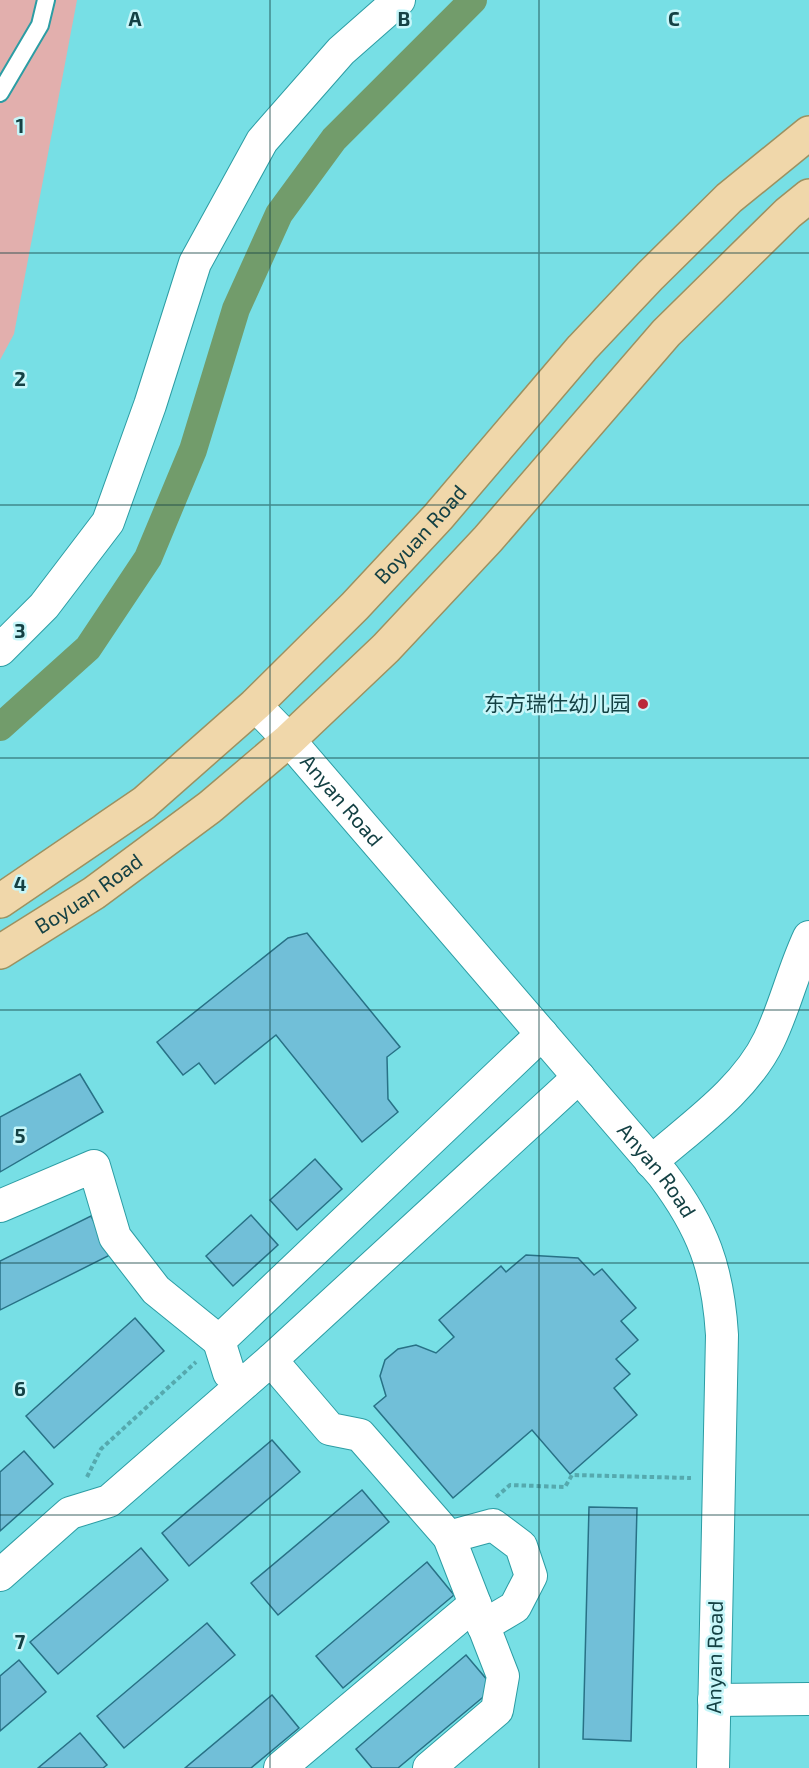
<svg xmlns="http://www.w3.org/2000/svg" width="809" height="1768" font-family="'Exo 2','Noto Sans SC',sans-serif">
  <rect width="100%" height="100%" fill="#77dfe5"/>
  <polygon fill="#e2afad" points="0,0 77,0 14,334 0,360"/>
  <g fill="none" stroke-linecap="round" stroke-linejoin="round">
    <polyline stroke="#729c6b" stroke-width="28" points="0,727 88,648 148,558 193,450 236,309 279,214 334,139 473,0"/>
  </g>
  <g fill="#71bfd8" stroke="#287186" stroke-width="1.5">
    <polygon points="307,933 400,1047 387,1057 388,1099 398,1112 362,1142 276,1035 215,1084 199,1063 183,1075 157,1042 288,938"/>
    <polygon points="80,1074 103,1112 0,1172 0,1117"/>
    <polygon points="315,1159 342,1189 297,1230 270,1200"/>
    <polygon points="251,1215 278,1245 233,1286 206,1256"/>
    <polygon points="91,1216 110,1255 0,1310 0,1261"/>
    <polygon points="526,1255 578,1258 594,1275 602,1269 636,1308 621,1321 638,1340 616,1359 630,1374 614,1388 637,1415 570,1474 532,1430 453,1498 374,1406 386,1396 380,1376 385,1360 398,1349 416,1345 436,1353 454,1337 439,1320 501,1266 506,1272"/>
    <polygon points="135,1318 164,1351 54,1448 26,1416"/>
    <polygon points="272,1440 300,1472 189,1566 162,1533"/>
    <polygon points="24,1451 53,1484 0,1531 0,1472"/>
    <polygon points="362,1490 389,1522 278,1615 251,1583"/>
    <polygon points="589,1507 637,1508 631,1741 583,1739"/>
    <polygon points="141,1548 168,1580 58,1674 30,1642"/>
    <polygon points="427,1562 454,1595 343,1688 316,1656"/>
    <polygon points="207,1623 235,1655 124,1748 97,1716"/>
    <polygon points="466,1655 494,1688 398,1768 372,1768 356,1749"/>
    <polygon points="19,1660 46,1692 0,1731 0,1676"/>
    <polygon points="272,1695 299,1728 251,1768 185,1768"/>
    <polygon points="80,1733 107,1765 103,1768 38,1768"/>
  </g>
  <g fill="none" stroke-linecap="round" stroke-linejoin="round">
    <defs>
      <polyline id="service" points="0,93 40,25 46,0"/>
      <g id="minor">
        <polyline points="0,650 44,606 108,522 150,405 195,263 262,141 341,51 399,0"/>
        <path id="s1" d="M 255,705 L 289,740 L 663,1175 C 703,1228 718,1269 722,1335 L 713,1768"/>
        <path d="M 651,1162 C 692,1126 745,1090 769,1040 C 785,1007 793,971 809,937"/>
        <polyline points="0,1206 94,1166 115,1237 156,1290 219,1341"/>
        <polyline points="271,1360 330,1429 360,1435 449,1537 503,1676 497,1710 429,1768"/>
        <polyline points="244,1383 229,1373 219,1341 542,1034"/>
        <polyline points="449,1537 493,1525 521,1546 531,1576 515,1607 483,1626"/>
        <polyline points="0,1575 70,1513 109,1501 271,1360 579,1077"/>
        <polyline points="714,1700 809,1699"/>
        <polyline points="280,1768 475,1604"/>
      </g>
      <g id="primary">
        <path id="s2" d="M 0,901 L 144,803 L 255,705 L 355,606 L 438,517 L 582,348 L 650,276 L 729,198 L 809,133"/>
        <path id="s3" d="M 0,952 L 94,893 L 210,807 L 289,740 L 386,648 L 488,539 L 666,333 L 788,213 L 809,196"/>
      </g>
    </defs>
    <use href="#service" stroke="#2c9da4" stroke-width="20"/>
    <use href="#minor" stroke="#2c9da4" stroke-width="34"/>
    <use href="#primary" stroke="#9c9161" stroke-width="36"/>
    <g stroke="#55a9ae" stroke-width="4" stroke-dasharray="4.5 3" stroke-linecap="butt">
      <polyline points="87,1477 101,1449 196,1362"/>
      <polyline points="496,1497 510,1485 565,1487 572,1475 691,1478"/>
    </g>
    <use href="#service" stroke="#fff" stroke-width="16"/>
    <use href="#minor" stroke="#fff" stroke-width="32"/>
    <use href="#primary" stroke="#f0d7aa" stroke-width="33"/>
  </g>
  <path fill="none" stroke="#144144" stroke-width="1.5" stroke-opacity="0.55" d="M 270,0 L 270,1768M 539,0 L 539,1768M 0,253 L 809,253M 0,505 L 809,505M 0,758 L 809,758M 0,1010 L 809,1010M 0,1263 L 809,1263M 0,1515 L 809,1515"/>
  <circle fill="#bb2a39" stroke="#c7f6f9" stroke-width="2" cx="643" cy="704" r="6"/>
  <g text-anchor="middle" stroke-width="5" stroke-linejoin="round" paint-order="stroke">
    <g font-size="21" fill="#144144" stroke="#c7f6f9">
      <text dy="7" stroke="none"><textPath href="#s2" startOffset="560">Boyuan Road</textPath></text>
      <text dy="7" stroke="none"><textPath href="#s1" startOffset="129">Anyan Road</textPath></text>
      <text dy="7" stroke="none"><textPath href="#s3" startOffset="106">Boyuan Road</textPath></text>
      <text dy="7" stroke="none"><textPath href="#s1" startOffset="615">Anyan Road</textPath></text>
      <text transform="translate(715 1657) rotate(-89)" y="7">Anyan Road</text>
    </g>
    <g font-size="21" fill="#144144" stroke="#c7f6f9" text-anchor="end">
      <text x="631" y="711">东方瑞仕幼儿园</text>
    </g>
  </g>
  <g font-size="20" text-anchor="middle" font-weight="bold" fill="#144144" stroke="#c7f6f9" stroke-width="5" stroke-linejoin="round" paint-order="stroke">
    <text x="135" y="26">A</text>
    <text x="404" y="26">B</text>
    <text x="674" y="26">C</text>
    <text x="20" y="133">1</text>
    <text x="20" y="386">2</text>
    <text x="20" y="638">3</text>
    <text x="20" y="891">4</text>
    <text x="20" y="1143">5</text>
    <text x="20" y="1396">6</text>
    <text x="20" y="1649">7</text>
  </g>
</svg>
